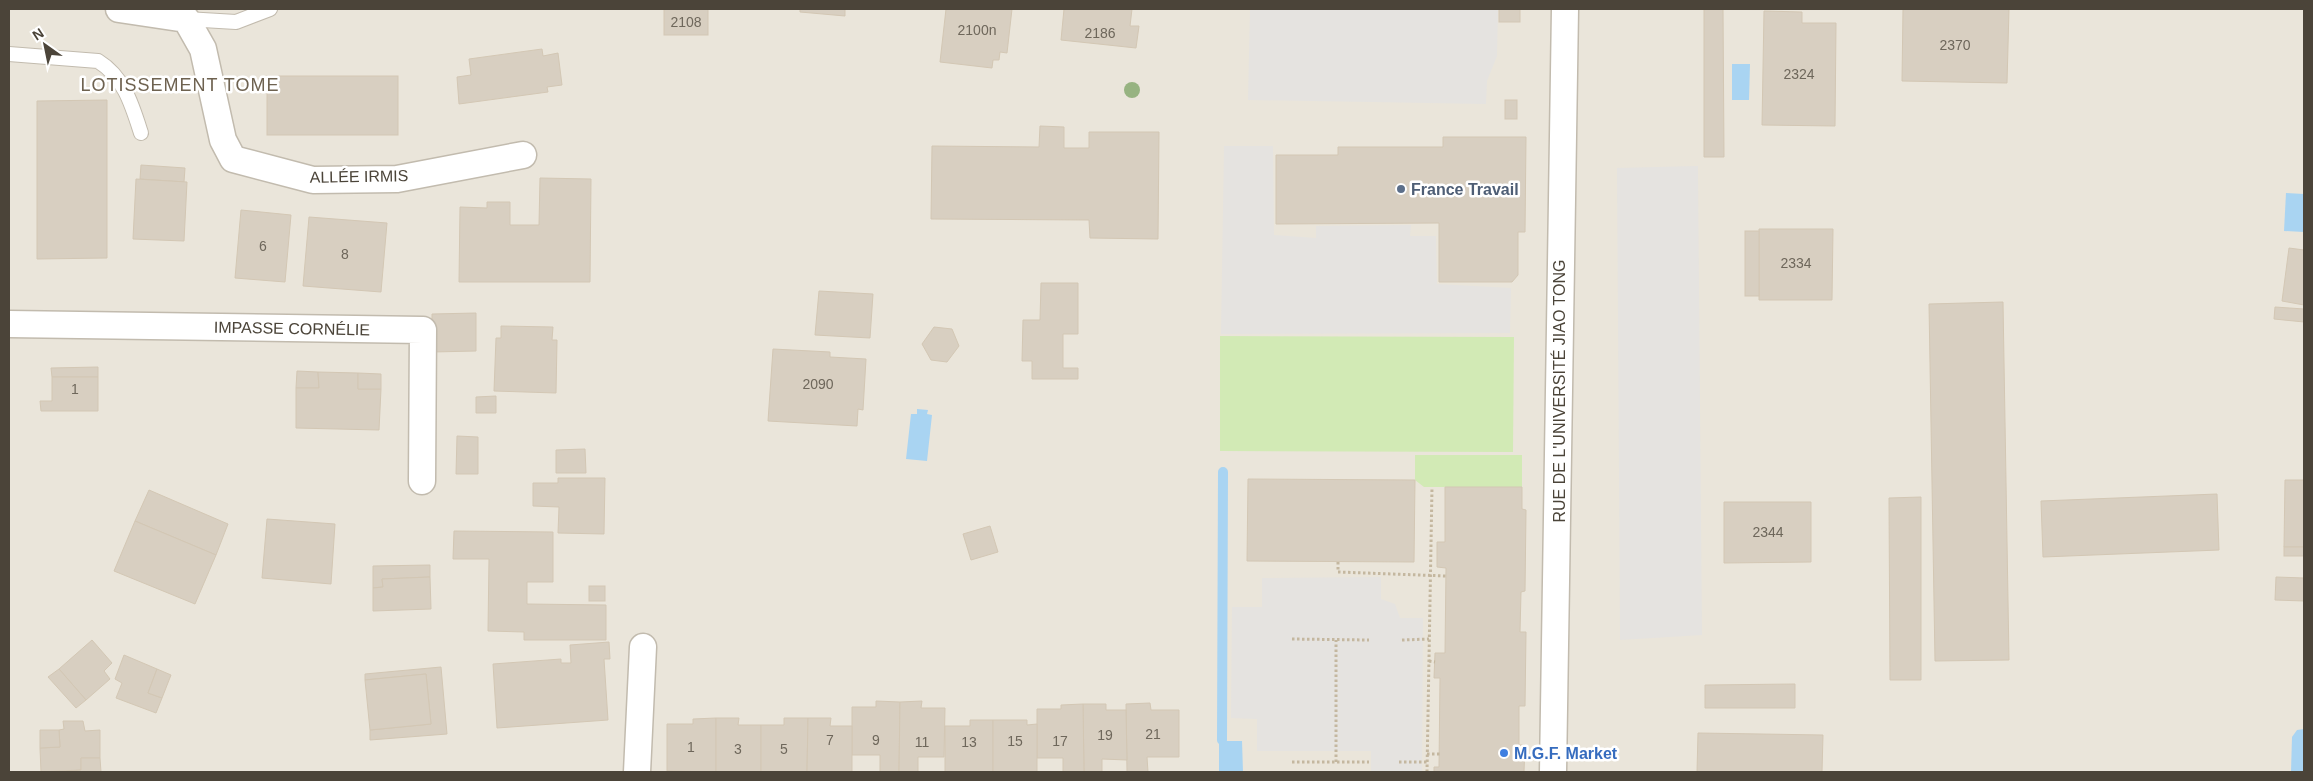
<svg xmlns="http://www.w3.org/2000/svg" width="2313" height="781" font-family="Helvetica,sans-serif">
  <rect width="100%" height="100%" fill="#f6f3ec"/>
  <rect fill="#eae5da" x="9" y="9" width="2295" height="763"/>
  <g fill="#d2eab5">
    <polygon points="1220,336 1514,337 1513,452 1220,451"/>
    <polygon points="1415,455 1522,455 1522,487 1424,487 1415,480"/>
  </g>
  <g fill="#e5e3e0">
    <polygon points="1250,9 1498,9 1497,56 1487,81 1486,104 1248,100"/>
    <polygon points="1224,146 1273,146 1274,235 1316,238 1316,226 1411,225 1410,236 1436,236 1437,284 1511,288 1510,333 1221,334"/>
    <polygon points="1698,166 1702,635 1620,640 1617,168"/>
    <polygon points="1381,577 1381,599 1395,604 1400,618 1423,618 1422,772 1371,772 1371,751 1257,751 1257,719 1231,718 1232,607 1262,607 1262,578"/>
  </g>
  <g fill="#a9d4f2">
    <polygon points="1732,64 1750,64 1749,100 1732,100"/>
    <polygon points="2286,193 2304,194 2304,232 2284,231"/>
    <polygon points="917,409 928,410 927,414 932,415 927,461 906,459 911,414 917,414"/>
    <polygon points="2304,729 2304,772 2291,772 2292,737 2297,730"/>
    <polygon points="1219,741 1242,741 1243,772 1219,772"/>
  </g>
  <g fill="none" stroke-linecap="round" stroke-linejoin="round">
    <polyline stroke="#a9d4f2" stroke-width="10" points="1222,740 1223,472"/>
  </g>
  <g fill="#d8cfc1" stroke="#d3c7b4">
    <rect x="664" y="9" width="44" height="26"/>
    <polygon points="800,9 845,9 845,16 800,12"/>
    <polygon points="946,9 1012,9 1007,53 1000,52 999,60 993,60 992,68 940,62"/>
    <polygon points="1064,9 1132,9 1130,26 1139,26 1136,48 1061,40"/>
    <rect x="1499" y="9" width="21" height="13"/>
    <polygon points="1704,9 1723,9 1724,157 1704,157"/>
    <polygon points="1903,9 2009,9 2007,83 1902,81"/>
    <polygon points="1764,11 1802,12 1802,23 1836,23 1835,126 1762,125"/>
    <polygon points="542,49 543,56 558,53 562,85 547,87 548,92 459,104 457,77 471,75 469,59"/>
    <rect x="267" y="76" width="131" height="59"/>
    <polygon points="107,100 107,258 37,259 37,101"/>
    <rect x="1505" y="100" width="12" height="19"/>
    <polygon points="1040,126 1064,127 1064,148 1089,148 1089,132 1159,132 1158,239 1090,238 1089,220 931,219 932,146 1039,147"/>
    <polygon points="1443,137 1526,137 1525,232 1518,232 1518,275 1512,282 1439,282 1439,223 1276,224 1276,155 1338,155 1338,147 1443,147"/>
    <polygon points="141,165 185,168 184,182 140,179"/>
    <polygon points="540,178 591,179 590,282 459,282 460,207 487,208 487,202 510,202 510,225 539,225"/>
    <polygon points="136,179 187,182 184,241 133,239"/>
    <polygon points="241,210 291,215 285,282 235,278"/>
    <polygon points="309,217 387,223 381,292 303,286"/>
    <polygon points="1759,229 1833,229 1832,300 1759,300"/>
    <rect x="1745" y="231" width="14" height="65"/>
    <polygon points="2289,248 2304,250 2304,305 2282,301"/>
    <polygon points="1041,283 1078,283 1078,334 1063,334 1063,368 1078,368 1078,379 1032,379 1032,361 1022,361 1023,320 1040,320"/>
    <polygon points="819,291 873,294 870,338 815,335"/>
    <polygon points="2003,302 2009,660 1935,661 1929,304"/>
    <polygon points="2275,307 2304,309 2304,322 2274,319"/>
    <polygon points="476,313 476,351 432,352 432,314"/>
    <polygon points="501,326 553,327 552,340 557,340 556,393 494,391 496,338 501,338"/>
    <polygon points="934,327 952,329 959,346 947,362 931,360 922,344"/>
    <polygon points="773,349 830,352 830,357 866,359 863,410 858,409 857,426 768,421"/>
    <polygon points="98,367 98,377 52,377 51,368"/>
    <polygon points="297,371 318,372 319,388 296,388"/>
    <polygon points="318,372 358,373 358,389 381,389 379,430 296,428 296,388 319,388"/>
    <polygon points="358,373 381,374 381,389 358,389"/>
    <polygon points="52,377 98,377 98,411 41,411 40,401 52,401"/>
    <polygon points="496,396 496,413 476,413 476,397"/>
    <polygon points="457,436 478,437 478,474 456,474"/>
    <polygon points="585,449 586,473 556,473 556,450"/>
    <polygon points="558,478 605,478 604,534 558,533 559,507 533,506 533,483 558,483"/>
    <polygon points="1248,479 1415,480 1414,562 1247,561"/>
    <polygon points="2285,480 2304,480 2304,547 2284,547"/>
    <polygon points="1445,487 1522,487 1522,509 1526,510 1525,591 1521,592 1520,632 1526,632 1525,706 1519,706 1519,745 1525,745 1524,772 1434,772 1434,767 1439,767 1440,678 1434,678 1435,653 1445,653 1446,568 1437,567 1437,542 1445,542"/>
    <polygon points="149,490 228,524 216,555 135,521"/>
    <polygon points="2217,494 2219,550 2043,557 2041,501"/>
    <polygon points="1921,497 1921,680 1890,680 1889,498"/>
    <polygon points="1724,502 1811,502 1811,562 1724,563"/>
    <polygon points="267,519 335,524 331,584 262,578"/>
    <polygon points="135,521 216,555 195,604 114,571"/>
    <polygon points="990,526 998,552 971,560 963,534"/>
    <polygon points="454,531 553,532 553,582 527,582 527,604 606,605 606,640 524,640 524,632 488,631 489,559 453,559"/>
    <rect x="2284" y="547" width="20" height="9"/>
    <polygon points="430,565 430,577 382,579 383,587 373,588 373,566"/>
    <polygon points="430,577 431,609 373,611 373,588 383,587 382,579"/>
    <polygon points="2276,577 2304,578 2304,601 2275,600"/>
    <rect x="589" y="586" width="16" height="15"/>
    <polygon points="92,640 112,663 104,671 110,679 86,700 59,669"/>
    <polygon points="609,642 610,659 604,659 608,720 497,728 493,664 561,659 561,663 571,663 570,645"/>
    <polygon points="124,655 157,669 148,693 162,698 156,713 116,698 122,683 115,679"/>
    <polygon points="441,667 447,734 370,740 370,730 431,724 426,674 365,680 365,674"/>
    <polygon points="59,669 86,700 76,708 48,677"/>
    <polygon points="157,669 171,675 162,698 148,693"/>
    <polygon points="426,674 431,724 370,730 365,680"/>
    <polygon points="1795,684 1795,708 1705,708 1705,685"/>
    <polygon points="876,701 900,702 899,772 880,772 880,755 852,755 852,707 876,707"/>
    <polygon points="922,701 921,708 945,708 944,757 918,757 918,772 899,772 900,702"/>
    <polygon points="1150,703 1151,710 1179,710 1179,757 1147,757 1148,772 1127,772 1126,704"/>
    <polygon points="1083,704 1106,704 1106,710 1126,710 1127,760 1102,759 1102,772 1084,772"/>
    <polygon points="1083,704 1084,772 1063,772 1063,758 1037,758 1037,709 1061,709 1061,705"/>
    <polygon points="716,718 716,772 667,771 667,724 693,724 693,719"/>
    <polygon points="716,718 739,718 738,725 761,725 761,772 716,772"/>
    <polygon points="784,718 808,718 807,772 761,772 761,725 784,725"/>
    <polygon points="808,718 831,718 830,726 852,726 852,772 807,772"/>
    <polygon points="970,720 993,720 993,772 945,772 945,726 970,726"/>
    <polygon points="993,720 1027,720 1027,725 1037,724 1037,772 993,772"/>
    <polygon points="63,721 83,721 85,731 100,730 100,758 81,758 81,770 41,772 40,748 60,747 59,730 64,729"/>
    <polygon points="40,730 59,730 60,747 40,748"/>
    <polygon points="1698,733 1823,735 1822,772 1697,772"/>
    <polygon points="81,758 100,758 101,772 61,772 81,770"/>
  </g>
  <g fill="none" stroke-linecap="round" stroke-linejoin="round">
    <defs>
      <g id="service">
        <polyline points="186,19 236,22 270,9"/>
        <path d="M 9,54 L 98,61 C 124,77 132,105 141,133"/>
      </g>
      <g id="minor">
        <polyline points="119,9 186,19 203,49 223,140 233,159 313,180 397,179 523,155"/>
        <polyline points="9,324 423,330 422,481"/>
        <polyline points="637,772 643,647"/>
        <polyline points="1553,772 1565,9"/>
      </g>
    </defs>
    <use href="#service" stroke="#c2bbae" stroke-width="16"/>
    <use href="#minor" stroke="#c2bbae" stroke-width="29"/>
    <g stroke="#c4b79f" stroke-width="3" stroke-dasharray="2.5 2.5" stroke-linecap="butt">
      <polyline points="1338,562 1338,572 1446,576"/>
      <polyline points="1292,639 1369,640"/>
      <polyline points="1402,640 1429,639"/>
      <polyline points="1429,661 1435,662"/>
      <polyline points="1427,754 1440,754"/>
      <polyline points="1292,762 1369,762"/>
      <polyline points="1336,762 1336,640"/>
      <polyline points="1399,762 1428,762"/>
      <polyline points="1427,772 1432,487"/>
    </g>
    <use href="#service" stroke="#fff" stroke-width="14"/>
    <use href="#minor" stroke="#fff" stroke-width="26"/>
  </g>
  <circle fill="#97b381" cx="1132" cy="90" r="8"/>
  <circle fill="#5c6f8a" stroke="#fff" stroke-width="2" cx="1401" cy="189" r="5"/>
  <circle fill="#3f7fe0" stroke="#fff" stroke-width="2" cx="1504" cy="753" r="5"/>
  <g text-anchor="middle" stroke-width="5" stroke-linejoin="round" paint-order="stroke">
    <g font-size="14" fill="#6e675b">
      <text x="686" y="27">2108</text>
      <text x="977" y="35">2100n</text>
      <text x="1100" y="38">2186</text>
      <text x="1955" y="50">2370</text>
      <text x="1799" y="79">2324</text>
      <text x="263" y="251">6</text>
      <text x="345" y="259">8</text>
      <text x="1796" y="268">2334</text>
      <text x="818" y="389">2090</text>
      <text x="75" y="394">1</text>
      <text x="1768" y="537">2344</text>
      <text x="1153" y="739">21</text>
      <text x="1105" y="740">19</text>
      <text x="830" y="745">7</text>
      <text x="876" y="745">9</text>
      <text x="1015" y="746">15</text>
      <text x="1060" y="746">17</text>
      <text x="922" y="747">11</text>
      <text x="969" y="747">13</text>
      <text x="691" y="752">1</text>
      <text x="738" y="754">3</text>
      <text x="784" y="754">5</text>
    </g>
    <g font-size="16" fill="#4b4439" stroke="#fff">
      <text transform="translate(359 176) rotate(-1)" y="6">ALLÉE IRMIS</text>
      <text transform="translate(292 328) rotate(1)" y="6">IMPASSE CORNÉLIE</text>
      <text transform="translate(1559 391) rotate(-90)" y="6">RUE DE L'UNIVERSITÉ JIAO TONG</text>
    </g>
    <g font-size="16" font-weight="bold" fill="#4e5e75" stroke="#fff" text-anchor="start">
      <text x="1411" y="195">France Travail</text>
    </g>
    <g font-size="16" font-weight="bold" fill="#366cbe" stroke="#fff" text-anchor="start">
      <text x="1514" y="759">M.G.F. Market</text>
    </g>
    <g font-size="18" letter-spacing="1" fill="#6e6250" stroke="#fff">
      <text x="180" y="91">LOTISSEMENT TOME</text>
    </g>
  </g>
  <rect width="2313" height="781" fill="none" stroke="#4b4439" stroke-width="20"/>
  <g transform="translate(45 45) rotate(327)" stroke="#ffffff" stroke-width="4" paint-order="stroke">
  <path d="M0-4L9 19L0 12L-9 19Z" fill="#4b4439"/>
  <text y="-8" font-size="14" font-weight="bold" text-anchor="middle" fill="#4b4439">N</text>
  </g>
</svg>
